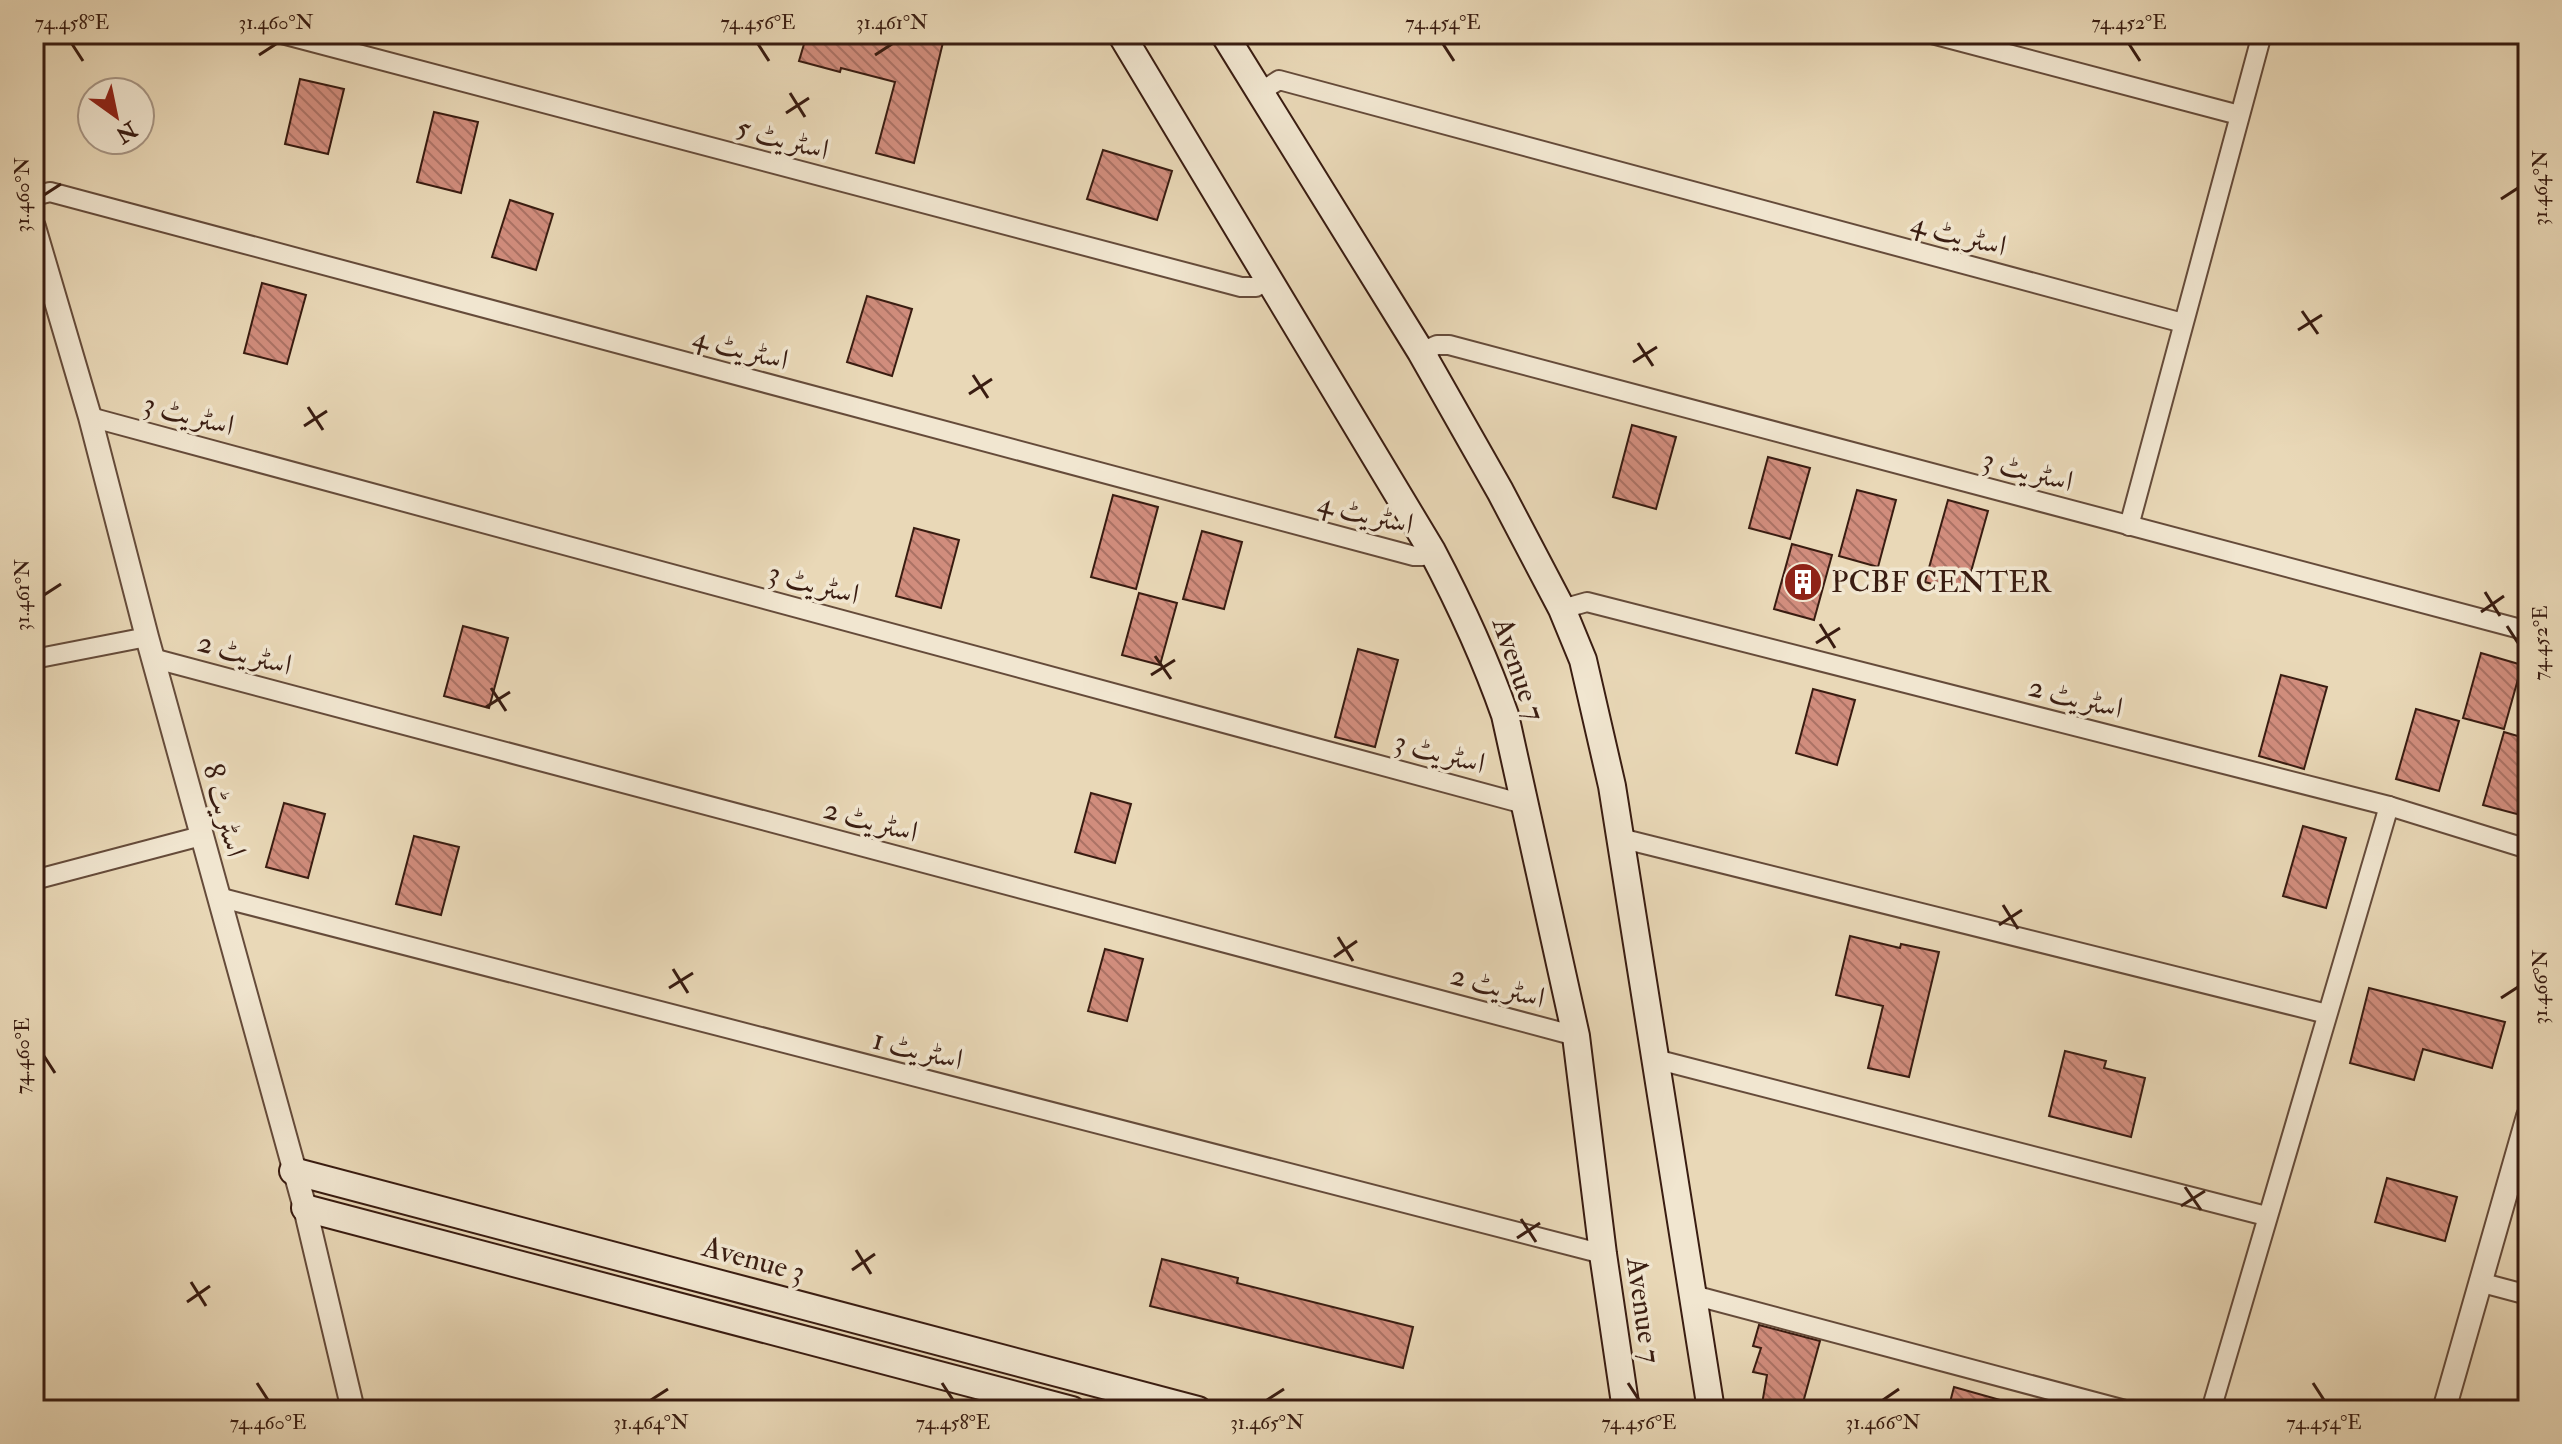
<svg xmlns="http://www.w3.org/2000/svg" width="2562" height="1444" font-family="'IM FELL Double Pica',Amiri,serif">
  <defs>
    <pattern id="building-back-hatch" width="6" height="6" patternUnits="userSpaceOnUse" patternTransform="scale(2)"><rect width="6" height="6" fill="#d18d7d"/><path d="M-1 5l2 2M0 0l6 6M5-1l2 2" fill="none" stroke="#ab7265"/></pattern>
  </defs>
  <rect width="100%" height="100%" fill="#e9d8b7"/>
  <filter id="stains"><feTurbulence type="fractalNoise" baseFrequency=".0025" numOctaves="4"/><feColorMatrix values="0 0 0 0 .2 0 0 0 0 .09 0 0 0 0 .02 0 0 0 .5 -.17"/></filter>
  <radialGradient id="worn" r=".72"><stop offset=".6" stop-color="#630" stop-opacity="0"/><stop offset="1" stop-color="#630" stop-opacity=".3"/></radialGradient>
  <g fill="url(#building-back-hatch)" stroke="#391c11" stroke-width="2">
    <polygon points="807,34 945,34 914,163 876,153 895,82 841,68 840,72 799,61"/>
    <polygon points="300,79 344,89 328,154 285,144"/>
    <polygon points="434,112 478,122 461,193 417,182"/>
    <polygon points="1103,150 1172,171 1157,220 1087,199"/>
    <polygon points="510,200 553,214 536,270 492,257"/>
    <polygon points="262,283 306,295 287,364 244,353"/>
    <polygon points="867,296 912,309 892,376 847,362"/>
    <polygon points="1632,425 1676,437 1656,509 1613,497"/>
    <polygon points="1768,457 1810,468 1790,539 1749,528"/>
    <polygon points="1857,490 1896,500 1878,567 1839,556"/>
    <polygon points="1113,495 1158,507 1136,589 1091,577"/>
    <polygon points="1948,500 1988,511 1965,593 1925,582"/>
    <polygon points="914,528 959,540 941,608 896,596"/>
    <polygon points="1202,531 1242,542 1224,609 1183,599"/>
    <polygon points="1792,544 1832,555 1814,620 1774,609"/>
    <polygon points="1139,593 1177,603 1160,665 1122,655"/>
    <polygon points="463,626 508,638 489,708 444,696"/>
    <polygon points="1358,649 1398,660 1375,747 1335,737"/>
    <polygon points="2481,653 2522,665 2504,729 2463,718"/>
    <polygon points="2281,675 2327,687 2304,769 2259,756"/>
    <polygon points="1813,689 1855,700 1837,765 1796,753"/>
    <polygon points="2416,709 2459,721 2439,791 2396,779"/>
    <polygon points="2504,732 2528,739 2528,817 2483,805"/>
    <polygon points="1091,793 1131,804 1115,863 1075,852"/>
    <polygon points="284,803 325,814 308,878 266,867"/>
    <polygon points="2303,826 2346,838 2326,908 2283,896"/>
    <polygon points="414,836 459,847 441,915 396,904"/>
    <polygon points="1850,936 1900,948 1901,944 1939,952 1909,1077 1868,1068 1883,1006 1836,995"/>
    <polygon points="1105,949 1143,959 1127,1021 1088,1011"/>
    <polygon points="2369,988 2505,1022 2492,1068 2423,1049 2414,1080 2350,1063"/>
    <polygon points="2065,1051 2106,1061 2104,1068 2145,1078 2131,1137 2049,1116"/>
    <polygon points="2387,1178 2457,1197 2445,1241 2375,1222"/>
    <polygon points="1162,1259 1238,1278 1237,1283 1413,1327 1403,1368 1150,1306"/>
    <polygon points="1759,1325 1820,1341 1801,1410 1761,1410 1767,1375 1753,1372 1761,1348 1753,1346"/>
    <polygon points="1954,1387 2018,1405 2018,1410 1948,1410"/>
  </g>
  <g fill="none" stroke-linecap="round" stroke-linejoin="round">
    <defs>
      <g id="minor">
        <polyline points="282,34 1241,287 1256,287 1268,278"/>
        <polyline points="1932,34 2239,115"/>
        <polyline points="1259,93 1279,80 2183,323"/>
        <polyline points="34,196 50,192 1414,556 1423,556 1432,551"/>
        <polyline points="1421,352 1437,345 1449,345 2528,631"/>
        <polyline points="90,417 1524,804"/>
        <polyline points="2129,526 2262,34"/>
        <polyline points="1562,609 1587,602 2389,806 2528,849"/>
        <polyline points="152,658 1576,1036"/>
        <polyline points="34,659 147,637"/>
        <polyline points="1620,838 2327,1014"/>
        <polyline points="34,880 201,836"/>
        <polyline points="218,897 1603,1254"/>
        <polyline points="1655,1059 2266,1216"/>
        <polyline points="2479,1282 2528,1295"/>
        <polyline points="1693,1295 2125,1410"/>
        <polyline points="2211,1410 2389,806"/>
      </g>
      <g id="tertiary">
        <polyline points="34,227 90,417 147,637 305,1208 353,1410"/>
        <polyline points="2444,1410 2528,1116"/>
      </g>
      <g id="secondary">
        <path d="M 1121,34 L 1432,551 C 1460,604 1485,658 1505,715 L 1576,1036 L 1603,1254 L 1626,1410"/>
        <polyline points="1224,34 1421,352 1500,491 1562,609 1583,660 1612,786 1711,1410"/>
        <polyline points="293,1171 1198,1410"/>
        <polyline points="305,1208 1072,1410"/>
      </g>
    </defs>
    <use href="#minor" stroke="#654b3a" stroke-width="22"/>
    <use href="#tertiary" stroke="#654b3a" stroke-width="26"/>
    <use href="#secondary" stroke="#391c11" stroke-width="30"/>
    <use href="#minor" stroke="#f1e6d0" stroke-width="18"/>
    <use href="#tertiary" stroke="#f1e6d0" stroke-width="22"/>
    <use href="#secondary" stroke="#f1e6d0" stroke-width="26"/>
  </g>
  <path fill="none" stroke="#391c11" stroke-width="3" d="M 72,44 L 83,61M 758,44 L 769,61M 1443,44 L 1454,61M 2129,44 L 2140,61M 259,55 L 276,44M 875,55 L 892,44M 790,93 L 805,117M 786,113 L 809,98M 44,195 L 61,184M 2501,199 L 2518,188M 2302,311 L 2318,334M 2298,330 L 2322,315M 1638,343 L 1653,366M 1633,362 L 1657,347M 973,375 L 988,398M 969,394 L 992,379M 308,407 L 323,430M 304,426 L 327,411M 2485,592 L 2500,616M 44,595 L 61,584M 2481,612 L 2504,596M 1820,624 L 1835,648M 2507,626 L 2518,643M 1816,643 L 1840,628M 1155,656 L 1171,679M 1151,675 L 1175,660M 491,688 L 506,711M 486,707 L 510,692M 2003,905 L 2018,929M 1999,925 L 2022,910M 1338,937 L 1353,961M 1334,957 L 1357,941M 673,969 L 688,993M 669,988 L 693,973M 2501,998 L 2518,987M 44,1056 L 55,1073M 2185,1187 L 2201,1210M 2181,1206 L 2205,1191M 1521,1219 L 1536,1242M 1517,1238 L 1540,1223M 856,1250 L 871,1274M 852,1270 L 875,1254M 191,1282 L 206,1306M 187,1302 L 210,1286M 257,1383 L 268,1400M 942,1383 L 953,1400M 1628,1383 L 1639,1400M 2313,1383 L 2324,1400M 651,1400 L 668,1389M 1267,1400 L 1284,1389M 1883,1400 L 1899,1389"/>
  <defs>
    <symbol id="building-disc" viewBox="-11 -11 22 22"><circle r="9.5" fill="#8f2418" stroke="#f1e6d0"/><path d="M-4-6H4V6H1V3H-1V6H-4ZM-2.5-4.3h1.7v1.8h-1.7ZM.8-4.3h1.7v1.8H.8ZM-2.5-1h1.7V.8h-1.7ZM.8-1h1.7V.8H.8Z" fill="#fff"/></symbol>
  </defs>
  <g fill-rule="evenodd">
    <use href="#building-disc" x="1781" y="560" width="44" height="44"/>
  </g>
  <g text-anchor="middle" stroke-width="7" stroke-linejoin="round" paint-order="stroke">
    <g font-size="30" fill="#391c11" stroke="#f1e6d0">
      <text transform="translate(783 138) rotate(15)" y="10">اسٹریٹ 5</text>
      <text transform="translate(1959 234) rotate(15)" y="10">اسٹریٹ 4</text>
      <text transform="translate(741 348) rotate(15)" y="10">اسٹریٹ 4</text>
      <text transform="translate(189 414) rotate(15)" y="10">اسٹریٹ 3</text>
      <text transform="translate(2028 470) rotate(15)" y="10">اسٹریٹ 3</text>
      <text transform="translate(1366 513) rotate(14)" y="10">اسٹریٹ 4</text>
      <text transform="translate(814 583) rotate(15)" y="10">اسٹریٹ 3</text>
      <text transform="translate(245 653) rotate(15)" y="10">اسٹریٹ 2</text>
      <text transform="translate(1519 669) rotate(71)" y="10">Avenue 7</text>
      <text transform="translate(2076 697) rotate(14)" y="10">اسٹریٹ 2</text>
      <text transform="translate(1440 752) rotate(15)" y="10">اسٹریٹ 3</text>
      <text transform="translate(225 810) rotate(75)" y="10">اسٹریٹ 8</text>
      <text transform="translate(871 820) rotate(15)" y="10">اسٹریٹ 2</text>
      <text transform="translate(1498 986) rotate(15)" y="10">اسٹریٹ 2</text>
      <text transform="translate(918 1049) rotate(14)" y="10">اسٹریٹ 1</text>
      <text transform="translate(754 1259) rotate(15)" y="10">Avenue 3</text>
      <text transform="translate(1644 1310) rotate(82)" y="10">Avenue 7</text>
    </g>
    <g font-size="30" fill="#391c11" stroke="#f1e6d0" text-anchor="start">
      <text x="1831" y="592">PCBF CENTER</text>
    </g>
  </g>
  <rect width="2562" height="1444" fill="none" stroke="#e9d8b7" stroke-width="88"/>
  <g transform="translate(116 116) rotate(147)"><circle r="38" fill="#f1e6d0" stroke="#a79584" stroke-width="2"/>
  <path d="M0-6L14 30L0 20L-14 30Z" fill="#8f2418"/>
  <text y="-12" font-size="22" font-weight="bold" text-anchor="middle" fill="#391c11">N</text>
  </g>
  <rect x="44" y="44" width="2474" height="1356" fill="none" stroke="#391c11" stroke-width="3"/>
  <g font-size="20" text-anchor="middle" fill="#391c11">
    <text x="72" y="29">74.458°E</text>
    <text x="276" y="29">31.460°N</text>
    <text x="758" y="29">74.456°E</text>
    <text x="892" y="29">31.461°N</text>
    <text x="1443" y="29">74.454°E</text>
    <text x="2129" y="29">74.452°E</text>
    <text transform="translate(2540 188) rotate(-90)" y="7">31.464°N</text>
    <text transform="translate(22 195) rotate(-90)" y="7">31.460°N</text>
    <text transform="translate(22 595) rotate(-90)" y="7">31.461°N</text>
    <text transform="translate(2540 643) rotate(-90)" y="7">74.452°E</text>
    <text transform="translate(2540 987) rotate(-90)" y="7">31.466°N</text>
    <text transform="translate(22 1056) rotate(-90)" y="7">74.460°E</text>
    <text x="268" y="1429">74.460°E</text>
    <text x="651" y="1429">31.464°N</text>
    <text x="953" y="1429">74.458°E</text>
    <text x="1267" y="1429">31.465°N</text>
    <text x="1639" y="1429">74.456°E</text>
    <text x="1883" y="1429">31.466°N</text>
    <text x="2324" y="1429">74.454°E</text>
  </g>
  <rect width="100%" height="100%" filter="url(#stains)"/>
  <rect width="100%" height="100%" fill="url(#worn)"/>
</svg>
